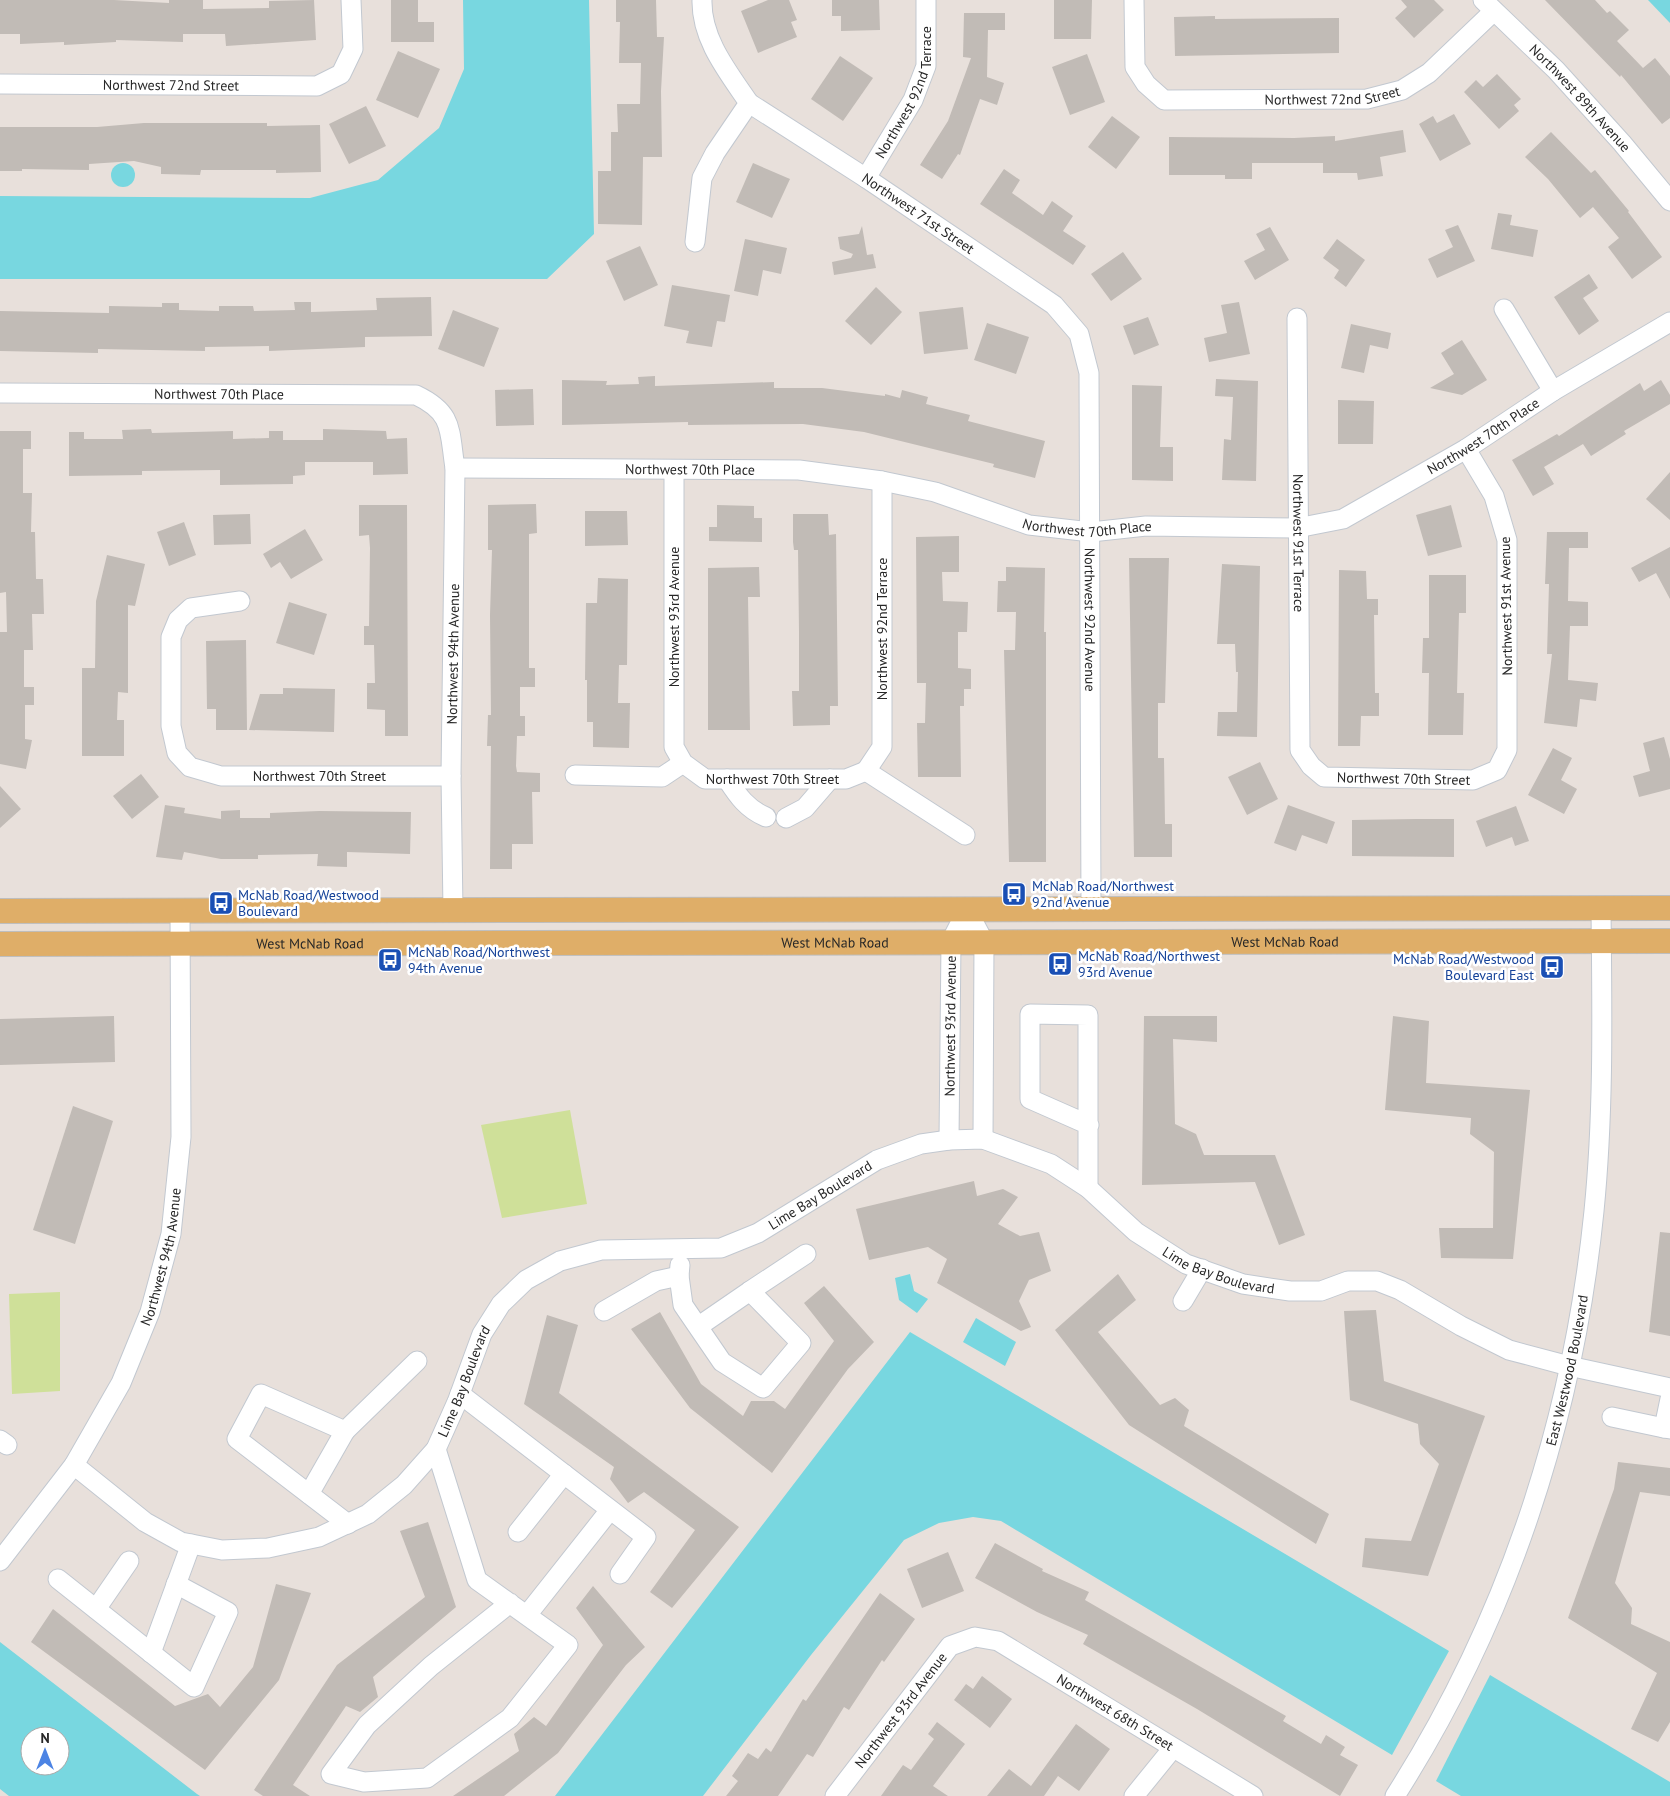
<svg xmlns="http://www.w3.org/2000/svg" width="1670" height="1796" font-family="'PT Sans',sans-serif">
  <rect width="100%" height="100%" fill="#e8e0db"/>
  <g fill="#cfe099">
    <polygon points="570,1110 587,1204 502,1218 481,1125"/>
    <polygon points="60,1292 60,1391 12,1394 9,1294"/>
  </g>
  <g fill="#78d7e0" fill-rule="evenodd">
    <polygon points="463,0 589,0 594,234 547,279 0,279 0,196 310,198 378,180 439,128 464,69"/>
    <polygon points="1648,0 1670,0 1670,23"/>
    <circle cx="123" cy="175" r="12"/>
    <polygon points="910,1274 914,1291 928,1299 917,1313 899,1300 895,1278"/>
    <polygon points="976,1318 1016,1342 1005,1366 963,1342"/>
    <polygon points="910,1332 1449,1651 1392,1755 1001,1521 973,1517 939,1523 904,1540 811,1655 703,1796 555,1796"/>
    <path d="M 0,1642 L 197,1794 L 200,1796 L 9,1796 L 0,1789 ZM 30,1736 L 60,1736 L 60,1766 L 30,1766 Z"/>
    <polygon points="1490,1675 1670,1782 1670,1796 1461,1796 1436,1781"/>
  </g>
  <g fill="#c1bbb6">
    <polygon points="0,0 114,0 169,3 169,0 203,0 203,9 269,8 269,1 314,0 316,40 226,46 225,34 183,34 183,42 116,40 116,42 64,45 64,42 20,44 20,34 0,34"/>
    <polygon points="391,0 418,0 418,22 434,22 434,42 391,42"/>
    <polygon points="616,0 656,0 657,37 664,37 661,91 662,157 643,157 642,225 598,224 598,171 611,171 611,132 618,132 617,104 640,104 641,63 619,63 620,22 616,22"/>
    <polygon points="768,0 789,0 797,20 791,22 797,37 758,53 741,11"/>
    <polygon points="832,0 879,0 880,30 841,31 841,16 832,16"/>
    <polygon points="1054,0 1092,0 1091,39 1054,39"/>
    <polygon points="1401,0 1434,0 1444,10 1414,38 1395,18 1407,7"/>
    <polygon points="1545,0 1595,0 1607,13 1610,11 1629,30 1617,41 1643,68 1655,58 1670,76 1670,118 1662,124 1621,75 1620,77"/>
    <polygon points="964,13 1005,13 1005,30 988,30 987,77 1004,83 997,105 980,99 960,155 958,154 942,179 920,165 948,121 971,58 963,57"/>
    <polygon points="1215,16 1215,19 1339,18 1339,53 1175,56 1174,17"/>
    <polygon points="398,51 440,69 418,118 376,100"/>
    <polygon points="1087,54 1105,102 1070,115 1052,67"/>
    <polygon points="840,56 873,78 843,121 811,99"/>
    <polygon points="1497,74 1521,99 1514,105 1519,111 1499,129 1464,92 1476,80 1483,87"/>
    <polygon points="366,106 386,146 349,164 329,124"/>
    <polygon points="1454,114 1471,144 1440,161 1419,124 1433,116 1437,123"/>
    <polygon points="1112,116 1140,137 1116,169 1088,147"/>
    <polygon points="144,123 267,123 267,126 320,125 321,172 276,173 276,170 201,170 200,175 161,174 161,167 134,161 89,164 89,170 22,169 22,171 0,171 0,127 97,127"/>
    <polygon points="1403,130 1406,152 1380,157 1383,176 1358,180 1357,173 1323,173 1323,163 1252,163 1252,179 1225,179 1225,175 1169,175 1169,137 1294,138 1335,136 1335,141"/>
    <polygon points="1551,132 1591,173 1595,170 1629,211 1628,212 1662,257 1632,279 1608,247 1619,238 1593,207 1580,218 1548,179 1525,157"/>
    <polygon points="753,163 790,179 772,218 736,202"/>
    <polygon points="1004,169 1020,180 1012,193 1043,215 1052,201 1073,216 1063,231 1086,246 1073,265 980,204"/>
    <polygon points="1498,213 1512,215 1510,225 1538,230 1533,257 1491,249"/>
    <polygon points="1458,225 1475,261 1437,278 1428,259 1453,247 1445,230"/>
    <polygon points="862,226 867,255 873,254 876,268 834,275 832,262 851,258 853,254 840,249 838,237 859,234"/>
    <polygon points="1270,227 1289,260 1255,280 1244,261 1265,250 1256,234"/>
    <polygon points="745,239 787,248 781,274 763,270 758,296 734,291"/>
    <polygon points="1337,239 1365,260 1346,287 1334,278 1339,270 1323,258"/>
    <polygon points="640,246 658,285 624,301 606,261"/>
    <polygon points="1123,252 1142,279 1111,301 1091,274"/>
    <polygon points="1589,274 1598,288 1583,298 1599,321 1579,335 1554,297"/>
    <polygon points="672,285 730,295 725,322 717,321 712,347 686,343 689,331 664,326"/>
    <polygon points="876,287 902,312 871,345 845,321"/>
    <polygon points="431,297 432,336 365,337 365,347 269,351 269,346 205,347 205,351 98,349 98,353 0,351 0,311 109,313 109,306 162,307 162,303 179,303 179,310 219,311 219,306 253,306 254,311 295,310 294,302 311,302 311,312 377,310 376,298"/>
    <polygon points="1239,302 1250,354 1209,362 1204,338 1227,333 1221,305"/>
    <polygon points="963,307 968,349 924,354 919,312"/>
    <polygon points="453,310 499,328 484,367 438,349"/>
    <polygon points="1148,317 1159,345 1134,355 1123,326"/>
    <polygon points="987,323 1029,337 1016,374 974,360"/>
    <polygon points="1351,324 1391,333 1388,349 1370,345 1364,373 1341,368"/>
    <polygon points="1462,340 1487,380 1462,395 1430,388 1454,374 1441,353"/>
    <polygon points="655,376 655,386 774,382 774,388 822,388 885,396 885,394 900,398 902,390 928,397 926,404 970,415 968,421 1045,441 1035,478 993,467 994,464 864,432 803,424 688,425 688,422 562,425 562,380 607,381 606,385 639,384 638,377"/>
    <polygon points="1216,379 1258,381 1256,481 1222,480 1224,439 1231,440 1233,397 1215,396"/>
    <polygon points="1661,380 1670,395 1670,404 1624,431 1626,434 1591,456 1583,444 1544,467 1554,484 1533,496 1512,460 1557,434 1559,436 1640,383 1644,391"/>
    <polygon points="1132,385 1162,386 1160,447 1173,447 1173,481 1132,480"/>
    <polygon points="533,389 534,425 496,426 495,390"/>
    <polygon points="1338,400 1374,401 1373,444 1338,444"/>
    <polygon points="151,429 152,433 233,431 233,439 269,438 269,431 283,431 283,440 323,440 323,429 386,431 387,439 407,438 408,474 373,475 373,462 305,462 305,475 293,476 293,484 220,485 220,470 142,471 142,475 69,476 69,432 84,432 84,439 123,439 122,430"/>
    <polygon points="0,431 31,431 31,449 23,449 23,493 32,493 31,532 35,532 36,579 43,579 44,614 32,614 33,650 24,650 24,687 34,687 34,705 25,705 25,739 32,740 26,769 0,764 0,632 7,632 6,592 0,593"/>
    <polygon points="1670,472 1670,520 1646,499"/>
    <polygon points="536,504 537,533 529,534 529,668 535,668 535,687 520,687 520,716 525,716 525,736 517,736 516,766 517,772 540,773 540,792 532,792 533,844 512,844 512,869 490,869 491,746 487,746 488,715 491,715 490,615 492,550 488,550 488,505"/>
    <polygon points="359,505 407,505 408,736 385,736 385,710 367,709 367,683 375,683 374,645 364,645 364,626 369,626 370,548 369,535 359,536"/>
    <polygon points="717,505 754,506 754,518 762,518 762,542 709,541 709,527 717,527"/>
    <polygon points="1451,505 1462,547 1428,556 1416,515"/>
    <polygon points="585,511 627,511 628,545 585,546"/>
    <polygon points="250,514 251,544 214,545 213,515"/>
    <polygon points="793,514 828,514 829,535 836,534 838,706 830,706 830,725 793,726 792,691 799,691 799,632 798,550 794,550 793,542"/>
    <polygon points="184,522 196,555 169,566 157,532"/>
    <polygon points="305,529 323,560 291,579 280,562 271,568 263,554"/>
    <polygon points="1547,532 1588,532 1588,548 1569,548 1568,601 1588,602 1588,626 1570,626 1568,680 1598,683 1596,701 1580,699 1577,727 1544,723 1552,654 1547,654 1549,584 1545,584"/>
    <polygon points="959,536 959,572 942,572 943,601 968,602 967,632 958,632 958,668 971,669 971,689 964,689 964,706 960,706 961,777 918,777 917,723 925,723 926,683 917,683 916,537"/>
    <polygon points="1670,547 1670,599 1656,573 1639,582 1631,568"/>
    <polygon points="107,555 145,564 135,606 128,605 128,693 118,692 117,720 124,720 124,756 82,756 82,668 95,668 96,601"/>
    <polygon points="1129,558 1169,558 1165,703 1158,703 1158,758 1164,758 1165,824 1172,824 1172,857 1134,857"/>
    <polygon points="1222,564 1260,566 1257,737 1217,736 1218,712 1237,712 1238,672 1236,672 1235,644 1217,644"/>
    <polygon points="759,567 760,597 748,597 750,730 708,730 708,568"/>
    <polygon points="1006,567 1045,568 1044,632 1046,632 1046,862 1009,862 1004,650 1015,650 1016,612 997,612 998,581 1006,581"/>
    <polygon points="1339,570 1366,571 1367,599 1378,599 1378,615 1374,615 1375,693 1379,693 1379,716 1361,716 1360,746 1338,746"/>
    <polygon points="1429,575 1466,575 1466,613 1459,613 1457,693 1464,693 1463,735 1428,735 1429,673 1422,673 1423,638 1429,638"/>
    <polygon points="598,578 628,579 627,665 619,665 618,703 630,703 629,748 593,747 593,722 587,722 587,680 585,680 586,603 597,603"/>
    <polygon points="289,602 327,614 314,655 276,643"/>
    <polygon points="246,640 247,730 216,730 216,709 207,709 206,641"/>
    <polygon points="283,688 335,689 334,732 249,730 260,694 283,694"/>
    <polygon points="1664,737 1670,759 1670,789 1639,797 1633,776 1650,771 1643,743"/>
    <polygon points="1553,748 1572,758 1561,780 1577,789 1564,814 1528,795"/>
    <polygon points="1260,762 1278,799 1247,815 1228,777"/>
    <polygon points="141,774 159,797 132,819 113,796"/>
    <polygon points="0,786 21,809 0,828"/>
    <polygon points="165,805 185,808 184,813 221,819 221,811 240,810 240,818 270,818 270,813 319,811 411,812 410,854 347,852 347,867 317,866 318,854 258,855 258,859 221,859 184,852 182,860 156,857"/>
    <polygon points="1288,805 1335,822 1327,844 1302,835 1296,851 1274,843"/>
    <polygon points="1516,806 1529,841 1515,846 1512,837 1486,847 1476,821"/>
    <polygon points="1416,819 1454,819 1454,857 1352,856 1352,820"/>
    <polygon points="114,1016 115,1062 0,1065 0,1019"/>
    <polygon points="1144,1016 1217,1016 1217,1042 1173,1039 1175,1124 1196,1134 1204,1155 1275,1155 1305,1235 1279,1245 1255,1182 1142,1185"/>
    <polygon points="1393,1016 1429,1021 1426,1083 1530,1090 1513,1259 1441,1258 1439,1228 1493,1228 1494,1152 1470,1134 1471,1118 1385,1110"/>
    <polygon points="73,1106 113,1121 75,1244 33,1230"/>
    <polygon points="974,1181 977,1196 1003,1189 1018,1197 998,1224 1020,1236 1039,1232 1051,1271 1029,1280 1019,1301 1031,1327 1021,1331 937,1283 947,1259 928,1247 869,1260 856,1209"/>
    <polygon points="1660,1232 1670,1233 1670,1336 1649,1332"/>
    <polygon points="1118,1274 1136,1300 1098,1332 1160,1405 1175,1398 1189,1410 1184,1426 1329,1514 1316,1544 1129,1425 1055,1330"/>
    <polygon points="824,1286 874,1342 848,1369 772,1473 690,1408 631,1329 660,1312 701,1384 743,1416 751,1401 774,1401 785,1409 834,1341 804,1303"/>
    <polygon points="1376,1310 1384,1381 1485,1416 1428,1576 1362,1567 1365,1538 1411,1541 1439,1464 1420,1444 1418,1424 1350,1400 1344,1311"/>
    <polygon points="547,1315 578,1325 559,1393 739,1527 672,1608 650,1592 695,1530 644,1492 628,1503 610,1479 614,1467 524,1404"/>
    <polygon points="1618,1462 1670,1468 1670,1496 1640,1492 1615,1583 1632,1608 1631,1624 1670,1642 1670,1722 1658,1742 1631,1729 1657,1673 1568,1618 1614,1489"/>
    <polygon points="428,1522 456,1607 373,1677 378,1697 360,1712 346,1706 293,1785 310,1796 263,1796 254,1790 337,1665 425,1597 400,1531"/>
    <polygon points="995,1543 1043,1569 1042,1571 1089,1592 1085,1600 1286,1716 1283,1721 1321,1744 1326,1735 1345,1747 1340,1755 1358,1765 1340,1796 1197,1709 1083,1644 1088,1635 1037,1612 975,1578"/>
    <polygon points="948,1552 964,1591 922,1608 907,1569"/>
    <polygon points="276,1584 311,1593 279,1680 205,1770 31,1642 53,1609 175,1706 208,1694 220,1707 253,1667"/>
    <polygon points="593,1586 645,1647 626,1665 558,1753 504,1796 453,1796 519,1751 514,1734 534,1717 546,1726 603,1645 576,1608"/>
    <polygon points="880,1593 915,1619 884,1662 882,1660 849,1710 844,1707 813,1757 807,1754 778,1796 726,1796 738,1781 732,1776 748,1753 758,1759 766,1748 771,1752 803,1699 806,1701"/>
    <polygon points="982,1676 1012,1699 990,1728 954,1700 966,1684 973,1689"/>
    <polygon points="937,1722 965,1744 933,1786 948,1796 881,1796 903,1765 911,1770 934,1739 928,1734"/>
    <polygon points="1076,1724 1110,1749 1079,1791 1058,1776 1044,1796 987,1796 1009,1769 1031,1786"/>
  </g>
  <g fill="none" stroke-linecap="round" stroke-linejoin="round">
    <defs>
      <g id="minor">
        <path id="s1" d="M 1134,0 L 1135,67 L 1146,84 L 1164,100 L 1367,99 L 1402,90 L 1429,73 L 1494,11"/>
        <path id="s2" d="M 1483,0 L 1556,70 L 1622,143 L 1670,201"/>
        <path id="s3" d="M 0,84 L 317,86 L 341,74 L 353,49 L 351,0"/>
        <path id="s4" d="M 749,103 L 866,178 L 1054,305 L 1079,334 L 1089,373 L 1091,908"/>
        <path id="s5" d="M 866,178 L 913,100 L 926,66 L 926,0"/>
        <path d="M 695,242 L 702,178 L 715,153 L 749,103 C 728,72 701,39 702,0"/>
        <polyline points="1504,309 1553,391"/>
        <path id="s6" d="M 1297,318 L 1300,750 L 1311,766 L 1324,777 L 1473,780 L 1497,770 L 1507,750 L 1507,540 L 1494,496 L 1466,449"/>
        <path id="s7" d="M 0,393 L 416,395 C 454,413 449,430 455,468 L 451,776 L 453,910"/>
        <path id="s8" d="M 455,468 L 799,470 L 882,481 L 935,492 L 1029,525 L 1091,532 L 1146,526 L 1297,528 L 1343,519 L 1466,449 L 1553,391 L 1670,322"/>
        <path id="s9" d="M 674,470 L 674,747 L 683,763 L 705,779 L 846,779 L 866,771"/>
        <path id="s10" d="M 240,601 L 191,608 L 178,620 L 171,637 L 171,726 L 177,753 L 190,767 L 221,776 L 451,776"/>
        <polyline points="866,771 882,747 882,481"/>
        <polyline points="866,771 965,835"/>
        <polyline points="575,775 662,777 683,763"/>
        <path d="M 727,779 C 738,796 747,809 766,817"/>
        <polyline points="786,818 805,808 830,779"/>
        <polyline points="967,910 984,942 983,1139"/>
        <path id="s11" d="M 949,1140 L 951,941 L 967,910"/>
        <polyline points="1088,1188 1088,1015 1030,1014 1030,1099 1089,1125"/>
        <polyline points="679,1276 683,1305 722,1362 763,1388 801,1343 750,1291 806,1254"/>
        <polyline points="1183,1301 1202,1269"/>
        <polyline points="604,1311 656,1281 679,1276 680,1265"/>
        <polyline points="699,1326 750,1291"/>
        <polyline points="460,1394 646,1537 620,1574"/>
        <polyline points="1670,1399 1664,1428 1670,1429"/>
        <polyline points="1612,1417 1664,1428"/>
        <polyline points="0,1440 7,1445"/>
        <polyline points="436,1449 477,1580 568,1645 510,1718 427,1778 364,1782 331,1774 367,1725 431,1666 510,1603"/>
        <path id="s12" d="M 74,1465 L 145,1522 L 181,1542 L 222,1550 L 268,1548 L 319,1537 L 368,1514 L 404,1485 L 436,1449 L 457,1402 L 482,1334 L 501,1304 L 526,1280 L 560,1261 L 601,1250 L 721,1248 L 758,1233 L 877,1160 L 921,1144 L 949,1140 L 983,1139 L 1051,1164 L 1088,1188 L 1136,1232 L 1186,1264 L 1243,1284 L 1290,1291 L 1321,1291 L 1348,1281 L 1377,1281 L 1400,1290 L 1461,1326 L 1509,1350 L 1569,1366 L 1670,1388"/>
        <polyline points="309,1494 345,1431"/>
        <polyline points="348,1524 237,1439 261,1394 345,1431 417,1361"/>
        <polyline points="518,1532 564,1474"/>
        <path id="s13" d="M 0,1561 L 74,1465 L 121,1383 L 150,1312 L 171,1234 L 181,1137 L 180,910"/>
        <polyline points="58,1579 194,1687 228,1612 176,1584"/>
        <polyline points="96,1609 129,1561"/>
        <polyline points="527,1615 610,1510"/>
        <polyline points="151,1653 191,1544"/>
        <path id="s14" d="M 835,1796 L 950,1646 L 975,1637 L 998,1641 L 1253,1796"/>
        <polyline points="1134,1796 1173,1748"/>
        <path id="s15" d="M 1395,1796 C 1508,1619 1573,1420 1594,1211 C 1604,1111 1602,1009 1601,908"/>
      </g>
      <g id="major">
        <polyline points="0,911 1670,908"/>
        <path id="s16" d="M 0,944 L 1670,941"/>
      </g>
    </defs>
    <use href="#minor" stroke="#c2c8d0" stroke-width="21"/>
    <use href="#major" stroke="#bebebe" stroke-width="26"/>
    <use href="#minor" stroke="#fff" stroke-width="19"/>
    <use href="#major" stroke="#dfae68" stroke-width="24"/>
  </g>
  <defs>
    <symbol id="bus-square" viewBox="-11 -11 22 22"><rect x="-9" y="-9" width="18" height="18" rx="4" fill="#1a4fb4" stroke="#fff"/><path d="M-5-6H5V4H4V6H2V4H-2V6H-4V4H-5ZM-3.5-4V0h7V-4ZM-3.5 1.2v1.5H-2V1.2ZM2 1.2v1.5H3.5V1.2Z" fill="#fff"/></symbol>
  </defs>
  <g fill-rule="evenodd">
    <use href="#bus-square" x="1000" y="880" width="28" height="28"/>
    <use href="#bus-square" x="207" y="889" width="28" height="28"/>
    <use href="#bus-square" x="376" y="946" width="28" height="28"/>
    <use href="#bus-square" x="1046" y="950" width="28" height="28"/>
    <use href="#bus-square" x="1538" y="953" width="28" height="28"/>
  </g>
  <g text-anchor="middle" stroke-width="5" stroke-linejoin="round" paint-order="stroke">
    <g font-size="14" fill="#272727" stroke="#fff">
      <text dy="5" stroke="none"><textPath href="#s3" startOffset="171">Northwest 72nd Street</textPath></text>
      <text dy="5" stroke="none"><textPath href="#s5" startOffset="96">Northwest 92nd Terrace</textPath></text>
      <text dy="5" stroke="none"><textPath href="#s1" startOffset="280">Northwest 72nd Street</textPath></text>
      <text dy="5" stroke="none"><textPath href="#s2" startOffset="138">Northwest 89th Avenue</textPath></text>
      <text dy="5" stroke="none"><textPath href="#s4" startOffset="202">Northwest 71st Street</textPath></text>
      <text dy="5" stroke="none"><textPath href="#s7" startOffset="219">Northwest 70th Place</textPath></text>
      <text dy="5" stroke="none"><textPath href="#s8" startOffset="1060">Northwest 70th Place</textPath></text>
      <text dy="5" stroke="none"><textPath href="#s8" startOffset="235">Northwest 70th Place</textPath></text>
      <text dy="5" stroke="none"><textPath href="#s8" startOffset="640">Northwest 70th Place</textPath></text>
      <text dy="5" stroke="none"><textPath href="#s6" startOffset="225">Northwest 91st Terrace</textPath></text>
      <text transform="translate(1506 606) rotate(-91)" y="5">Northwest 91st Avenue</text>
      <text transform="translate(674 617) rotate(-90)" y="5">Northwest 93rd Avenue</text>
      <text dy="5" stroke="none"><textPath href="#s4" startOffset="691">Northwest 92nd Avenue</textPath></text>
      <text transform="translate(882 629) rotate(-90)" y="5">Northwest 92nd Terrace</text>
      <text transform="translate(453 654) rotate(-89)" y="5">Northwest 94th Avenue</text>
      <text dy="5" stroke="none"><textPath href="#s10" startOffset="352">Northwest 70th Street</textPath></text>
      <text dy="5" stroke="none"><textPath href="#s9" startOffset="390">Northwest 70th Street</textPath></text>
      <text dy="5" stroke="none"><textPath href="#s6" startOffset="548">Northwest 70th Street</textPath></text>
      <text dy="5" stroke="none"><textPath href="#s16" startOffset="310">West McNab Road</textPath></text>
      <text dy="5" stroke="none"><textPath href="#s16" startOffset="835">West McNab Road</textPath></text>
      <text dy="5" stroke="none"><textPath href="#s16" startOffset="1285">West McNab Road</textPath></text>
      <text dy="5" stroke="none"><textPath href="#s11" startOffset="114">Northwest 93rd Avenue</textPath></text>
      <text dy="5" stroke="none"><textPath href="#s12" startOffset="929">Lime Bay Boulevard</textPath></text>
      <text dy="5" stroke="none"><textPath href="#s13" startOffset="349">Northwest 94th Avenue</textPath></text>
      <text dy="5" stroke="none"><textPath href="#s12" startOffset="1379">Lime Bay Boulevard</textPath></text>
      <text dy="5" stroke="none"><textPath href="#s15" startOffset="462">East Westwood Boulevard</textPath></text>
      <text dy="5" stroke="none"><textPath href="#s12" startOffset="494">Lime Bay Boulevard</textPath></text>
      <text dy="5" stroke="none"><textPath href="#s14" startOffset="108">Northwest 93rd Avenue</textPath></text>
      <text dy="5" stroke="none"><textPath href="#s14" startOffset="376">Northwest 68th Street</textPath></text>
    </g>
    <g font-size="14" fill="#164399" stroke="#fff" text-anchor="start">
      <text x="1032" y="891">McNab Road/Northwest<tspan x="1032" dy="16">92nd Avenue</tspan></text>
      <text x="238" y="900">McNab Road/Westwood<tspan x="238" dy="16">Boulevard</tspan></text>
      <text x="408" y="957">McNab Road/Northwest<tspan x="408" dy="16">94th Avenue</tspan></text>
      <text x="1078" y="961">McNab Road/Northwest<tspan x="1078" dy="16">93rd Avenue</tspan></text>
      <text x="1534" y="964" text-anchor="end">McNab Road/Westwood<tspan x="1534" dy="16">Boulevard East</tspan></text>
    </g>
  </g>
  <g transform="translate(45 1751)"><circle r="24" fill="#ffffff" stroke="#a9a9a9"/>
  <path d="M0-4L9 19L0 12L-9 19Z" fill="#4c84e4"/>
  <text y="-8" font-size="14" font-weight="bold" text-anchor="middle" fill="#272727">N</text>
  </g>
</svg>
